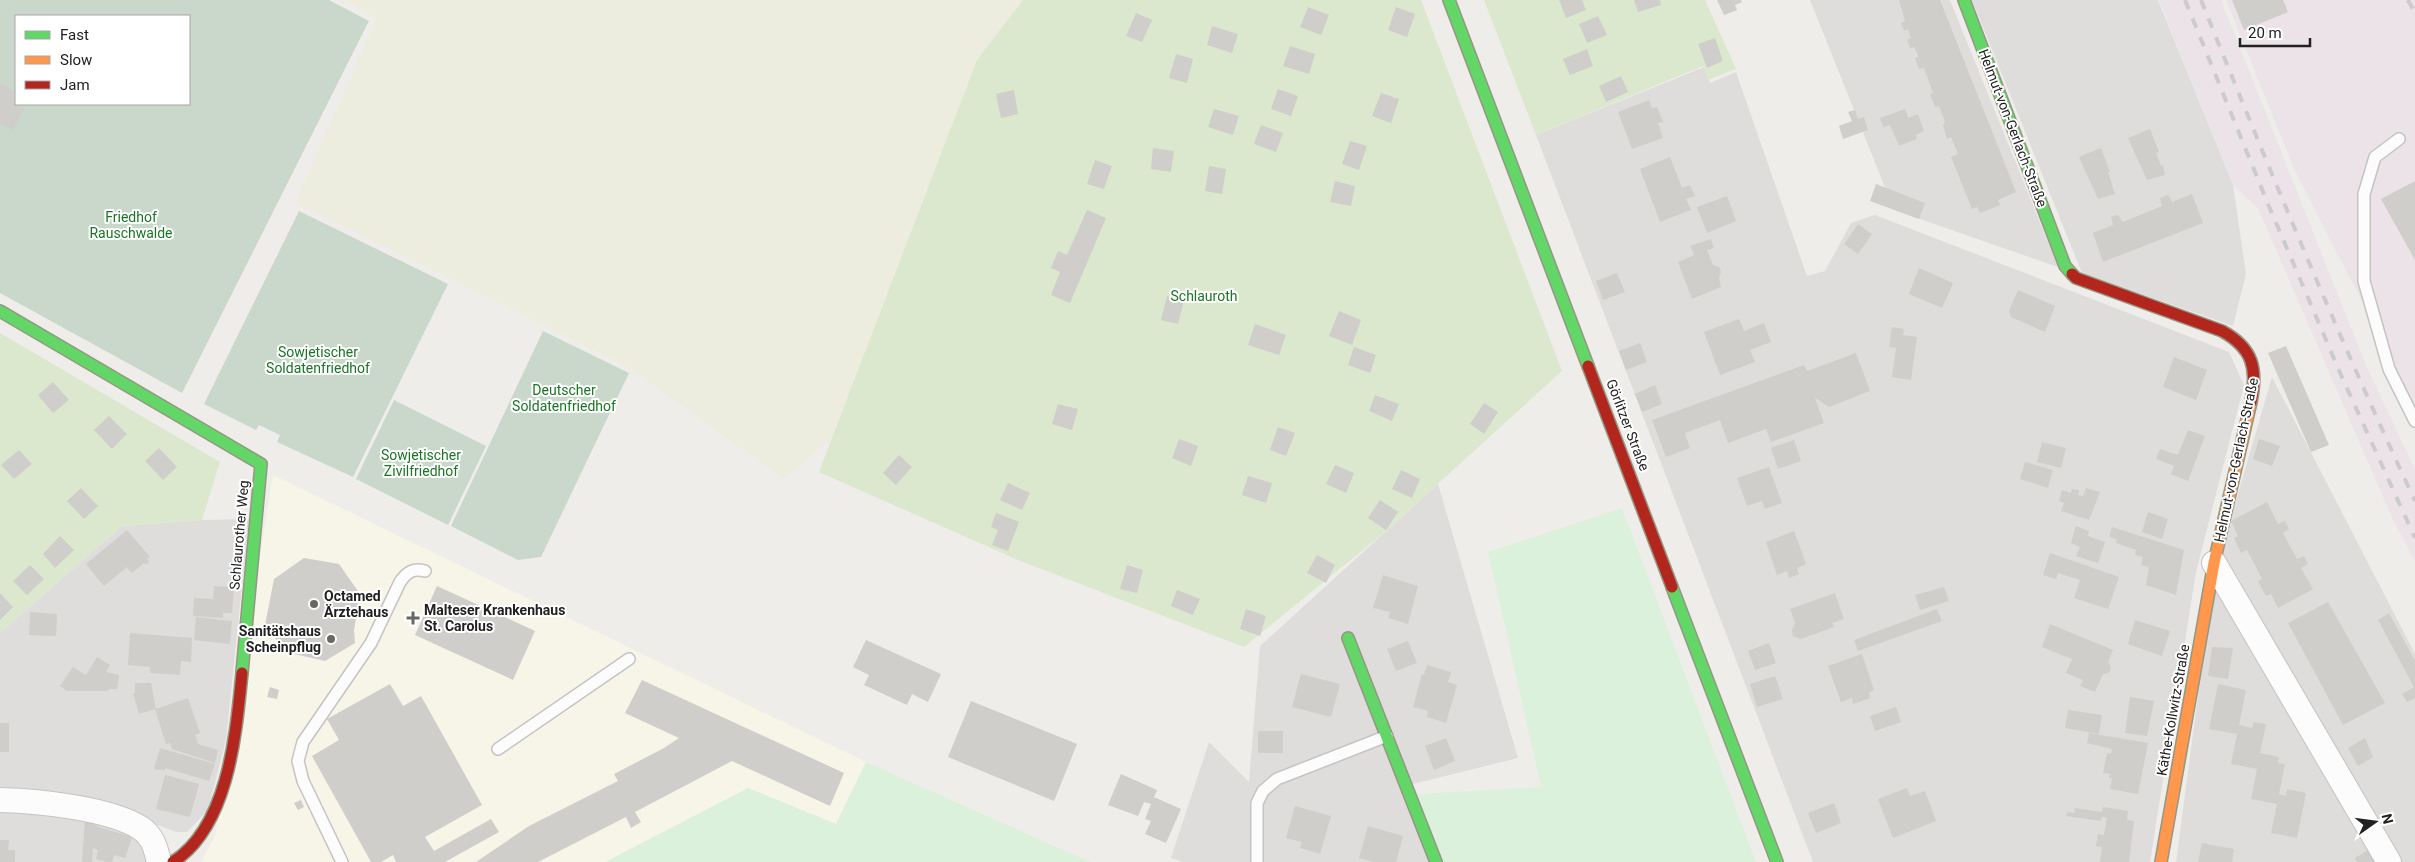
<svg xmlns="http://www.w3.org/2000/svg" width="2415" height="862" font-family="Roboto,sans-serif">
  <rect width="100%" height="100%" fill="#efedea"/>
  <g fill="#dedddb">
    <polygon points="1810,0 1950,0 2058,267 1894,210"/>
    <polygon points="1972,0 2158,0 2233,185 2246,274 2233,326 2082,273"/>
    <polygon points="1704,67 1710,83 1736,72 1807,276 1825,271 1851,223 1875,215 2229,352 2244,385 2196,572 2150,862 1813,862 1536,135"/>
    <polygon points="2272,377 2415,654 2415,862 2176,862 2214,576"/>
    <polygon points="1438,484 1518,758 1409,785 1433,862 1183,862 1171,858 1209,742 1249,782 1260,646"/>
    <polygon points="249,519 226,740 208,810 187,832 176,832 98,802 0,790 0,633 122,526 202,520"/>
    <polygon points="0,809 71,813 135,835 146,857 146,862 0,862"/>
  </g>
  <g fill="#ebe3e7">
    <polygon points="2159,0 2221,0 2365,363 2415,470 2415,561 2394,522 2258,208 2233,185"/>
    <polygon points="2226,0 2415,0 2415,405 2294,169"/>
  </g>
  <polygon fill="#f6f5e8" points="273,475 866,762 836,824 748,788 712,862 201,862 215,836"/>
  <polygon fill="#ececdf" points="344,0 1023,0 977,60 834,436 784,479 628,367 296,202 377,18"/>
  <g fill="#dbe8cd">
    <polygon points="1023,0 1421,0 1562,371 1385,532 1244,647 1018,560 819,472 977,60"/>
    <polygon points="1484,0 1705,0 1736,69 1708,80 1703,66 1536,135"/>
    <polygon points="0,333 220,462 202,520 122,526 0,633"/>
  </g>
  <g fill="#cad8cb" fill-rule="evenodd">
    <path d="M 0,0 L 329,0 L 369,21 L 182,393 L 0,293 ZM 16,16 L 189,16 L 189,104 L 16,104 Z"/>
    <polygon points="299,211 448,284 353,477 277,442 280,435 259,425 256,430 204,404"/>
    <polygon points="543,331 629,373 541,557 518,560 451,526"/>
    <polygon points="394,400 486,446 448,525 356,479"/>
  </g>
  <g fill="#dcf1dc">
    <polygon points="1622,508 1756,862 1439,862 1416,794 1541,787 1488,552"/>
    <polygon points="866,762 1090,862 605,862 748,788 836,824"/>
  </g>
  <g fill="#cfcecb">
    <polygon points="1559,0 1582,0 1586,10 1566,18"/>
    <polygon points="1634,0 1660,0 1661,5 1638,12"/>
    <polygon points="1717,0 1741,0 1742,2 1735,5 1737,10 1724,15"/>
    <polygon points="1899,0 1940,0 2016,192 1998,200 2000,205 1980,213 1977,207 1972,209 1951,157 1958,154 1951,137 1947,139 1943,125 1945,122 1939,106 1935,107 1930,94 1933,93 1924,68 1919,69 1915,58 1919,57 1914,47 1910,48 1907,40 1911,38 1908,29 1904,31 1901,23 1905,21"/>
    <polygon points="2232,0 2283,0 2288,12 2244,30"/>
    <polygon points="1308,7 1329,15 1321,35 1300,27"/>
    <polygon points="1396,7 1415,14 1407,37 1388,30"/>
    <polygon points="1136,13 1152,20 1142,42 1126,36"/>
    <polygon points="1598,16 1607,35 1587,43 1579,24"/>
    <polygon points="1212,26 1238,34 1232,53 1207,45"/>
    <polygon points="1715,38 1723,61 1707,68 1698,44"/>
    <polygon points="1290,46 1315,54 1309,74 1283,66"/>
    <polygon points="1587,49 1593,66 1570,75 1563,59"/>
    <polygon points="1176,54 1193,59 1187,83 1169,78"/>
    <polygon points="1621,76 1628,92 1606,102 1599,86"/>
    <polygon points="0,83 16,92 13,103 24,109 13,130 1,124 0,127"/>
    <polygon points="1278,89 1298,96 1291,116 1271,109"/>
    <polygon points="1014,90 1018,114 1001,118 996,94"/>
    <polygon points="1381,93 1399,99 1391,123 1372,116"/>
    <polygon points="1649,100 1652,108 1657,107 1663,122 1658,123 1663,138 1632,149 1618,112"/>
    <polygon points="1214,109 1239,116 1233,135 1208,127"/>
    <polygon points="1905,109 1908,118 1918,114 1924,131 1916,135 1917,139 1899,146 1890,125 1883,127 1880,118"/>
    <polygon points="1855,110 1858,119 1864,117 1868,130 1843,139 1839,126 1852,121 1848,112"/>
    <polygon points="1261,125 1283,133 1276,152 1254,144"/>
    <polygon points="2150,129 2159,152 2156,153 2161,166 2163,165 2165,175 2147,180 2128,138"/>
    <polygon points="1350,141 1367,146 1359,170 1342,164"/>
    <polygon points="1153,148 1174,151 1171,172 1151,169"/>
    <polygon points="2101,148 2110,172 2108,172 2115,194 2098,199 2079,157"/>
    <polygon points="1670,157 1682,188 1690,185 1695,196 1686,199 1691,210 1660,222 1640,169"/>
    <polygon points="1095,160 1112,166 1104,189 1087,184"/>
    <polygon points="1209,166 1226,169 1222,194 1205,191"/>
    <polygon points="1335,181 1355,186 1351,206 1330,202"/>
    <polygon points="2415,181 2415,260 2381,199"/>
    <polygon points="1876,184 1925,203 1919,219 1870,201"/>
    <polygon points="2192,194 2203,223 2103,262 2093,233 2113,225 2111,217 2118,215 2123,222 2162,206 2160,198 2168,195 2172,202"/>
    <polygon points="1727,196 1736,221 1707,233 1697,207"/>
    <polygon points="1087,210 1106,218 1070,303 1051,295 1060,272 1051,268 1058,251 1067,255"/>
    <polygon points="1858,224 1872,234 1858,254 1844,244"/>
    <polygon points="1711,239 1714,248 1707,250 1713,265 1719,267 1721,272 1719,278 1721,287 1692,299 1678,262 1694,255 1690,246"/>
    <polygon points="1919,268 1953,283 1942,308 1909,294"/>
    <polygon points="1617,273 1625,292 1603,300 1596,281"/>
    <polygon points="2018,290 2055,306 2045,332 2011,317 2009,311"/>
    <polygon points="1167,296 1184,300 1178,324 1161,320"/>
    <polygon points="1339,311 1361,320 1352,345 1329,336"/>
    <polygon points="1739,319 1744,331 1764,323 1771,342 1750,350 1755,362 1720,375 1704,332"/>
    <polygon points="1255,324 1286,335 1279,355 1248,345"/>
    <polygon points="1892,327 1904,329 1903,335 1917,337 1911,380 1892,377 1896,348 1889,347"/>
    <polygon points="1640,343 1647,362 1626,370 1619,351"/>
    <polygon points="2286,346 2329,445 2311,452 2268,353"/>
    <polygon points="1354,347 1376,355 1370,373 1348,365"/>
    <polygon points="1856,353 1870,391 1829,407 1815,398 1824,423 1771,442 1766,429 1728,443 1720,420 1685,433 1690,448 1666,457 1652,420 1804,365 1807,371"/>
    <polygon points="2174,357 2207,370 2196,400 2163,387"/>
    <polygon points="53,382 69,400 53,413 38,395"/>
    <polygon points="1655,385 1662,404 1642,412 1635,394"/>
    <polygon points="1375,395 1399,404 1392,421 1369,411"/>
    <polygon points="1484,403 1498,412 1484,434 1470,424"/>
    <polygon points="1058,404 1078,409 1072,430 1052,424"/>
    <polygon points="109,416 127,434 112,449 94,430"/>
    <polygon points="1278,427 1295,433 1286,456 1270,450"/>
    <polygon points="2188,430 2205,436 2188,481 2171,474 2174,466 2156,459 2160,449 2178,455"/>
    <polygon points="1179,439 1198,446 1191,466 1172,458"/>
    <polygon points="2259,439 2280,446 2272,466 2253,459"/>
    <polygon points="1794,440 1801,461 1778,469 1771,448"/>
    <polygon points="2042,442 2066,448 2061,468 2037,462"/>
    <polygon points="159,448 177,467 163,480 145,461"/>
    <polygon points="19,450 32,464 14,479 1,465"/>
    <polygon points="899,455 912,467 896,485 883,473"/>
    <polygon points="2025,462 2053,470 2048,488 2020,479"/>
    <polygon points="1335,465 1354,473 1346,493 1326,484"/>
    <polygon points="1769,467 1782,503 1765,509 1762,501 1747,506 1737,478"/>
    <polygon points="1401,470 1420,479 1412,498 1392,489"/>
    <polygon points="1248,476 1272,483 1266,503 1242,495"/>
    <polygon points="1008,483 1030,493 1022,510 1000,500"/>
    <polygon points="81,488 98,506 84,519 67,501"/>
    <polygon points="2086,488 2100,492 2089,520 2061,511 2064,503 2059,501 2062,490 2071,493 2072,489 2079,490 2078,495 2083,496"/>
    <polygon points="1380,500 1398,512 1386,530 1368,518"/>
    <polygon points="2267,502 2278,524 2285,521 2289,529 2283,533 2297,559 2304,556 2308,564 2301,568 2313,589 2278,608 2271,594 2266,596 2258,581 2262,579 2247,550 2241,553 2234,538 2238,536 2231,521"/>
    <polygon points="2148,512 2168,519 2162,539 2142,532"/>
    <polygon points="996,513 1019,522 1008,551 992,545 998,530 991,527"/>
    <polygon points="2076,526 2089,531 2088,536 2105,542 2098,563 2076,556 2080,547 2071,543"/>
    <polygon points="2112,527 2184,550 2176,595 2146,585 2149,567 2141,565 2143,557 2135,555 2136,550 2116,543 2117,539 2109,537"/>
    <polygon points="127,530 150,557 147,559 149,562 146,565 144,563 132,573 127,567 104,586 86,564"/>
    <polygon points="1794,531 1806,564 1797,568 1799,574 1789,578 1787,571 1777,575 1766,542"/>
    <polygon points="60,536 74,550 55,568 43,554"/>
    <polygon points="2050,553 2119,577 2108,609 2074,598 2080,580 2058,573 2056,579 2043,575"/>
    <polygon points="1317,555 1335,565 1326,583 1307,573"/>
    <polygon points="304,558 339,564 360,594 354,630 355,643 325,661 286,652 265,625 274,579"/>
    <polygon points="30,565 44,579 27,595 13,581"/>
    <polygon points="1127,565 1143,570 1137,593 1120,589"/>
    <polygon points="1383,575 1418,586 1408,624 1388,618 1390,612 1373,608"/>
    <polygon points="214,586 234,587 232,613 223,613 223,618 193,616 194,598 213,599"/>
    <polygon points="437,586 535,631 513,680 415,635"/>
    <polygon points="1944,587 1949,601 1920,610 1915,595"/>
    <polygon points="1177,590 1200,599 1193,615 1171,606"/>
    <polygon points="0,593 13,607 0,620"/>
    <polygon points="1835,593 1844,619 1832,623 1834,627 1801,639 1793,636 1792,630 1795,623 1790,609"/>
    <polygon points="2328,602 2385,703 2343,725 2288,623"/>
    <polygon points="1246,609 1266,616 1260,636 1240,629"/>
    <polygon points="1937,609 1942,621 1858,651 1854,640"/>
    <polygon points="30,612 57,614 56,636 29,635"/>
    <polygon points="2389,613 2415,661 2415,698 2407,702 2402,694 2414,687 2378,620"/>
    <polygon points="196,617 232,621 230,644 194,640"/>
    <polygon points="2135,620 2170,631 2162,656 2128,644"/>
    <polygon points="2050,624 2113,650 2108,662 2111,667 2109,673 2103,674 2095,692 2080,686 2083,680 2066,673 2072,659 2042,647"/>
    <polygon points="130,633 192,638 191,662 181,661 180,675 150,673 150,667 128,665"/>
    <polygon points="866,640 941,674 928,702 912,694 907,705 864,685 869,675 853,667"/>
    <polygon points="1408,641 1417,663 1396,671 1387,649"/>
    <polygon points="1769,643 1776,663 1755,670 1748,651"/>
    <polygon points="2212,647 2233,648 2228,679 2208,676"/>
    <polygon points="1862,654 1874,690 1869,692 1870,698 1853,704 1852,698 1841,702 1828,666"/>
    <polygon points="97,657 110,665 106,672 119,675 117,689 109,689 108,691 67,691 60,686 73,667 86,675"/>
    <polygon points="1427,665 1451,672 1448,682 1457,685 1446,723 1427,717 1428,711 1413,707 1422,674 1424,675"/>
    <polygon points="1301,674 1340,684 1331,717 1292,707"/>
    <polygon points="1775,676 1783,699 1757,707 1750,684"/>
    <polygon points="642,680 844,773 830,806 732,761 635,812 641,822 631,828 626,817 538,862 476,862 529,826 618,781 614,774 664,748 679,738 625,713"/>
    <polygon points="135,683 151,683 156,709 188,698 200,733 195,735 198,744 218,750 215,763 172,749 170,743 166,744 155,709 139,714 133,693 135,693"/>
    <polygon points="390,684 403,706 421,696 482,805 425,837 434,851 491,819 499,832 445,862 396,862 393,855 381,862 371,862 312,756 339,740 327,719"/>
    <polygon points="2218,684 2246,690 2239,725 2252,728 2254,722 2266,724 2260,753 2279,757 2278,763 2285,764 2279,794 2286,796 2287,789 2306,793 2297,838 2271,833 2277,804 2251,799 2257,769 2231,764 2237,734 2209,729"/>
    <polygon points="270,687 279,690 277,699 267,697"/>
    <polygon points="2130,697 2154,701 2147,736 2125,733"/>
    <polygon points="971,701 1077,744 1054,801 948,757"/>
    <polygon points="1896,707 1901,722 1875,731 1870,716"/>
    <polygon points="2068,710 2102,715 2099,734 2065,728"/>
    <rect x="0" y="723" width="9" height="29"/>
    <rect x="1258" y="731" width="25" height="22"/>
    <polygon points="2089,733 2148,743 2138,794 2110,789 2112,778 2109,778 2110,774 2103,773 2107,753 2111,754 2112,749 2087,743"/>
    <polygon points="1446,738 1455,761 1434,770 1425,746"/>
    <polygon points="2365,738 2373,757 2358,766 2348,748"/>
    <polygon points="160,748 215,764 209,781 165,768 165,770 154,769"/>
    <polygon points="1121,774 1157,790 1154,797 1181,809 1166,843 1145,834 1151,821 1145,819 1151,804 1144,802 1138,816 1108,805"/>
    <polygon points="165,775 199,784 190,817 156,809"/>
    <polygon points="1907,788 1910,796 1925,791 1936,821 1893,838 1878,799"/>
    <polygon points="301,800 304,807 298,810 294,803"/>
    <polygon points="1834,803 1841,823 1816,833 1808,813"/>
    <polygon points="1295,806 1331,816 1320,854 1300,848 1302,842 1286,838"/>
    <polygon points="2103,807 2128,811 2127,820 2134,821 2129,862 2100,862 2102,847 2096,846 2098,834 2104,835 2107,818 2102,817 2101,821 2066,816 2067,812 2074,813 2075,808 2102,812"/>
    <polygon points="85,819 97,823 96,826 132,837 125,858 114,855 112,862 107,862 96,859 98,850 93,848 92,862 82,862"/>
    <polygon points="1368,826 1403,836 1396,862 1373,862 1359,858"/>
    <polygon points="0,840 9,840 8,850 15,850 15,862 0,862"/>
    <polygon points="2202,843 2234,849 2232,862 2198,862"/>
    <polygon points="2372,848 2379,862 2357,862 2355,858"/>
  </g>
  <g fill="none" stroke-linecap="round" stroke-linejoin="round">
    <defs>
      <g id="lane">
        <polyline points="2399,139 2375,157 2364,194 2364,281 2389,369 2415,421"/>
        <polyline points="498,749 629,659"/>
        <path d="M 342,862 L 303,781 L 298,761 L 303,742 L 371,643 L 400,582 C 407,572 413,568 425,571"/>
        <polyline points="1257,862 1257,803 1263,791 1277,779 1387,736"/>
      </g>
      <g id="street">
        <polyline points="2214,563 2389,862"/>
        <path d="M 0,800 C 37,801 111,808 142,829 C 153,837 156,849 159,862"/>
      </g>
      <g id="fast">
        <polyline points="1449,0 1588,366"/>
        <polyline points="1964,0 2065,266 2072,274"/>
        <polyline points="0,311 261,464 242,673"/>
        <polyline points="1672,587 1777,862"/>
        <polyline points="1348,638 1436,862"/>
      </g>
      <polyline id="slow" points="2161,862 2214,563 2251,402"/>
      <g id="jam">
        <path d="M 2072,274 L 2076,278 L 2222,331 C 2253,348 2258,369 2251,402"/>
        <polyline points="1588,366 1672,587"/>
        <path d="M 173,862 C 229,826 236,733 242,673"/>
      </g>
    </defs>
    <use href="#lane" stroke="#c5c4c2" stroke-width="14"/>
    <use href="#street" stroke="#c5c4c2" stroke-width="26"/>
    <use href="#fast" stroke="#959784" stroke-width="14"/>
    <use href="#slow" stroke="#959784" stroke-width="14"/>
    <use href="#jam" stroke="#959784" stroke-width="14"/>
    <use href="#lane" stroke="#fdfcfc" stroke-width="11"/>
    <use href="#street" stroke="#fdfcfc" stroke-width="24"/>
    <use href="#fast" stroke="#63d668" stroke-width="11"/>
    <use href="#slow" stroke="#ff974d" stroke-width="11"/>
    <use href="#jam" stroke="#b3261e" stroke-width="11"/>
    <g stroke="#cbcbcb" stroke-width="4" stroke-dasharray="10 10" stroke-linecap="butt">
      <polyline points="2185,0 2268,204 2341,375 2415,538"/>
      <path d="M 2201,0 C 2269,169 2338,336 2415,501"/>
      <polyline points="2408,0 2415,13"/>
    </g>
  </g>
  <g fill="#696867" stroke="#fff" stroke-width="2">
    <circle cx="314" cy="604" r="5"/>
    <path d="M410.5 610.5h5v5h5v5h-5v5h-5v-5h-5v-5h5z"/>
    <circle cx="331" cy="639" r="5"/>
  </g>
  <g text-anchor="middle" stroke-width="4" stroke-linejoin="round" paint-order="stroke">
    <g font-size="14" fill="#212121" stroke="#fff">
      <text transform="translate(2013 128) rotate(69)" y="5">Helmut-von-Gerlach-Straße</text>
      <text transform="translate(1628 425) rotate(69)" y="5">Görlitzer Straße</text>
      <text transform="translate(2236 460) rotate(-78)" y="5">Helmut-von-Gerlach-Straße</text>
      <text transform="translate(239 535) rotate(-85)" y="5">Schlaurother Weg</text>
      <text transform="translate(2173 710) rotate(-80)" y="5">Käthe-Kollwitz-Straße</text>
    </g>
    <g font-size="14" fill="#197524" stroke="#fff">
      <text x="131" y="222">Friedhof<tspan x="131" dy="16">Rauschwalde</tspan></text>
      <text x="1204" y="301">Schlauroth</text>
      <text x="318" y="357">Sowjetischer<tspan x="318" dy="16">Soldatenfriedhof</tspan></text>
      <text x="564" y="395">Deutscher<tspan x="564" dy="16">Soldatenfriedhof</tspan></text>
      <text x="421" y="460">Sowjetischer<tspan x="421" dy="16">Zivilfriedhof</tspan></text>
    </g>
    <g font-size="14" font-weight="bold" fill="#212121" stroke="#fff" text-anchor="start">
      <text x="324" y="601">Octamed<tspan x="324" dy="16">Ärztehaus</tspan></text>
      <text x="424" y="615">Malteser Krankenhaus<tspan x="424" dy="16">St. Carolus</tspan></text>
      <text x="321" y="636" text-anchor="end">Sanitätshaus<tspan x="321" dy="16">Scheinpflug</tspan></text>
    </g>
  </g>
  <rect x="15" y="15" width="175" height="90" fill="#ffffff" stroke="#a6a6a6"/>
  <rect x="25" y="31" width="25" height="8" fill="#63d668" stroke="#a6a6a6"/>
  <text x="60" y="40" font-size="15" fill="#212121">Fast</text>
  <rect x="25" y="56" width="25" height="8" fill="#ff974d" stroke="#a6a6a6"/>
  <text x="60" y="65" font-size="15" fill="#212121">Slow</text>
  <rect x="25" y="81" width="25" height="8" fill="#b3261e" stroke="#a6a6a6"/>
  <text x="60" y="90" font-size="15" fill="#212121">Jam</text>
  <g transform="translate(2375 822) rotate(76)" stroke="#ffffff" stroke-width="4" paint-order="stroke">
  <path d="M0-4L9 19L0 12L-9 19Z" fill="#212121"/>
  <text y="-8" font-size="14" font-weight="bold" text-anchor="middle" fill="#212121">N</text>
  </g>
  <path d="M2240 38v8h70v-8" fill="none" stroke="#212121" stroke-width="2.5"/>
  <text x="2248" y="38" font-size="15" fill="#212121" stroke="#ffffff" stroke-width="4" paint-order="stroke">20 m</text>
</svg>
